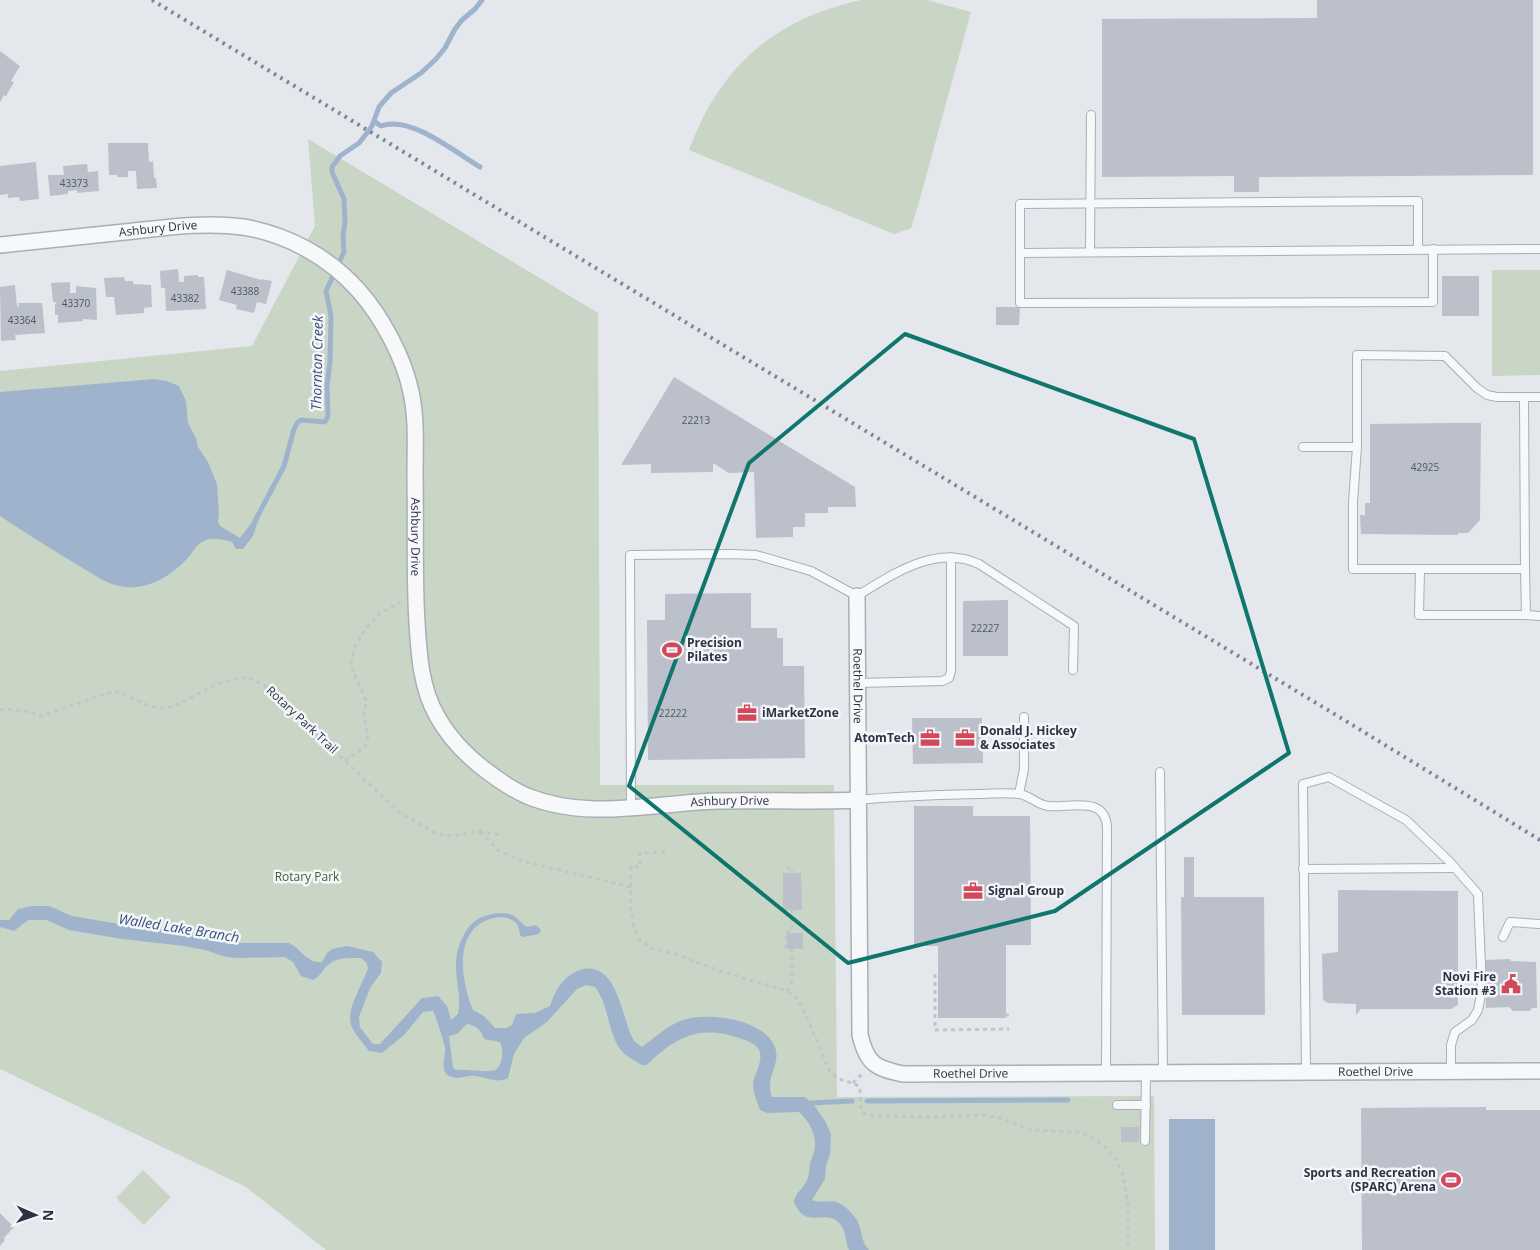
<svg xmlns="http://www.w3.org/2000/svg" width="1540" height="1250" font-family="'Open Sans',sans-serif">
  <rect width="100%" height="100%" fill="#e4e7ec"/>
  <g fill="#c9d6c5">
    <path d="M 861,0 L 927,0 L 971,12 L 919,202 L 911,228 L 894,234 L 689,150 C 719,67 776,18 861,0 Z"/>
    <polygon points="308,139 598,313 600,785 834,785 837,1097 1154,1096 1155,1250 326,1250 246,1187 0,1069 0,371 252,346 315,226"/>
    <polygon points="1492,270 1540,270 1540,375 1492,376"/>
    <polygon points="143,1170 171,1197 144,1225 116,1198"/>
  </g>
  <g fill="#9fb4cc" fill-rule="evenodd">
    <path d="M 154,379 L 167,381 L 179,386 L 186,401 L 188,423 L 196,438 L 198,447 L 208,462 L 217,484 L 219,514 L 218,522 L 220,526 L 240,538 L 255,518 L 258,521 L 253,536 L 243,549 L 236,549 L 232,542 C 225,540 213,537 206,540 C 197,543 193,552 187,559 C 170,577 145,592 119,586 C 105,583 93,574 81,567 C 54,551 27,534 0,516 L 0,392 Z"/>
    <path d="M 32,906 L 49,906 L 72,916 L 125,925 L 186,932 L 209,936 L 229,943 L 289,943 C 301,949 308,964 322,962 L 327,953 L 332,949 L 347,946 L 373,952 L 382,962 L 381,973 L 370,988 L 359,1017 L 360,1027 L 373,1044 L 380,1044 L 422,998 L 438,996 L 447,1006 L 451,1020 L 458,1014 C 462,997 455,980 456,963 C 457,946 465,924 482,917 C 491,914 503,911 512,915 C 518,918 522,924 527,927 L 536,925 L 541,930 L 539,934 L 523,937 L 520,935 C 519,931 519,927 517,924 C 506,911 481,919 472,931 C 456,952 464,988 473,1010 L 484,1016 L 495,1028 L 506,1028 L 512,1025 L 516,1014 L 535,1013 L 550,1006 C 554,992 563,977 577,971 C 615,956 621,1012 631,1035 L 634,1041 L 642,1047 C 654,1038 666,1027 680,1021 C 705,1011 762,1018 774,1045 C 783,1063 764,1076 772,1097 L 805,1097 L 814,1105 L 825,1121 L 831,1134 L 830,1154 L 826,1166 L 825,1179 L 812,1200 C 821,1204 830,1199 839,1203 C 848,1208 858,1218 860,1228 C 863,1237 862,1242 869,1250 L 849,1250 C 845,1242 847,1232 840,1224 C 828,1210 812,1224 801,1213 C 798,1210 796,1206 794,1202 C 795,1193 802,1190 806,1182 C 810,1175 809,1171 810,1163 C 811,1159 813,1156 814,1152 C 818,1137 810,1122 799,1112 L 767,1113 L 760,1110 C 757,1101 753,1093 753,1084 C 754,1073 764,1061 759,1050 C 755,1042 744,1040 736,1037 C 698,1025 674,1038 647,1065 L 642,1065 C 635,1061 625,1056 620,1049 C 607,1030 609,1005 595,987 L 586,985 L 577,989 L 547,1022 L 524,1038 L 514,1054 L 508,1078 C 497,1084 487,1077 475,1076 C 467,1075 460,1080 452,1077 C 438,1073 446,1057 445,1047 C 444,1042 435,1014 433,1011 L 423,1012 L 404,1035 L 382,1053 L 369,1051 C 363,1043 355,1035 351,1025 C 346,1009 363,984 368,968 L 366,962 L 361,958 C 350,958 336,957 328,965 C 322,970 320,977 313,980 L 301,976 L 293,962 L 285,957 L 238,958 L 226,957 L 205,950 L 184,946 L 122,939 L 69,930 L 47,920 L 28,920 L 14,931 L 0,927 L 0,920 L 9,920 L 18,909 ZM 467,1024 C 476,1025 482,1031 484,1039 L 500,1042 C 504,1050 503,1064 496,1070 C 482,1073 470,1069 456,1070 L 453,1068 L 449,1036 L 457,1034 Z"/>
    <rect x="1169" y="1119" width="46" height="131"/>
  </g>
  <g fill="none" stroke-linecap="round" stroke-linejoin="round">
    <g stroke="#9fb4cc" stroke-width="5">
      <path d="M 374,121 L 381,126 C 410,115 455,152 480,167"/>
      <polyline points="254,523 284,466 294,429 298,422 301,420 325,422 328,416 327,386 330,362 331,316 326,291 344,252 343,237 345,220 344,199 332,172 332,167 340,156 359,143 367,133 372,126 379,107 391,93 421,73 436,59 445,48 455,29 462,20 475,9 482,0"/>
      <polyline points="867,1101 1068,1100"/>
      <polyline points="805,1105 811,1103 852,1101"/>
    </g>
  </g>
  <g fill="#bbc0ca">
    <polygon points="1317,0 1533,0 1533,175 1259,177 1259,192 1234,192 1234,176 1102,177 1102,19 1317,18"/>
    <polygon points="0,51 20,66 11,81 14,82 6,96 4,95 0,102"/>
    <polygon points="108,143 148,143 149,162 153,161 154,178 156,178 157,188 137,189 136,171 128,171 128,177 117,177 117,175 109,175"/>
    <polygon points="36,162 39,199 20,201 19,197 8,198 8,194 0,195 0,166"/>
    <polygon points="87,164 88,172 98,171 99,191 77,193 77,190 68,191 68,194 50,196 48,175 64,175 63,166"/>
    <polygon points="178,269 179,282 184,282 184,276 198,275 198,277 204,277 206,309 166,311 165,288 161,288 160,271"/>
    <polygon points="227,270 261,280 261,279 272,281 266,304 257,302 254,313 236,309 237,305 219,300"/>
    <rect x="1442" y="276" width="37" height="40"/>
    <polygon points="124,277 125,281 133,281 133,284 151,285 152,307 144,308 144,313 116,315 114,297 106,297 104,278"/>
    <polygon points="70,282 70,293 76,293 76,286 96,288 97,320 83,319 83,321 58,323 58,315 55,315 55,304 57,302 53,302 51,283"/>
    <polygon points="15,285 17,306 19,306 18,303 42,303 45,333 15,335 16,340 1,341 0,287"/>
    <polygon points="996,307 1020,307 1019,325 996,325"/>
    <polygon points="674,377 855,487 856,507 828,507 828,513 805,513 805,527 793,527 793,537 756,538 754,472 729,473 713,463 713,472 651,473 651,464 621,465"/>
    <polygon points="1448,423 1481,423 1480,520 1468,533 1458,533 1458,535 1361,534 1360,515 1365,515 1365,503 1370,503 1370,424"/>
    <polygon points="751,593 751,628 777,628 777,638 783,638 783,666 804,666 805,758 648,760 647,620 665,620 665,594"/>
    <polygon points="1008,600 1008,656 963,656 963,601"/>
    <polygon points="912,718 982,718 983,763 913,764"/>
    <polygon points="914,806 973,806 973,816 1030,816 1031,945 1006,945 1006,1018 938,1018 938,946 914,946"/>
    <polygon points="1184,857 1194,857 1194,897 1264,897 1265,1015 1182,1015 1181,897 1184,897"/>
    <polygon points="783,873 801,873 802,910 783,910"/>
    <polygon points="1338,890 1458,891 1458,1005 1451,1009 1361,1009 1356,1015 1356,1004 1328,1003 1323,1000 1322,954 1338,952"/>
    <rect x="787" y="933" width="16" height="16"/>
    <polygon points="1510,959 1511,961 1536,962 1537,1008 1532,1008 1530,1011 1513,1011 1509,1007 1486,1008 1486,960"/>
    <polygon points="1486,1107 1486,1110 1540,1110 1540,1250 1362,1250 1361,1108"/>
    <rect x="1121" y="1127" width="18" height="15"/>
    <polygon points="0,1213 14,1227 4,1238 5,1240 0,1246"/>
  </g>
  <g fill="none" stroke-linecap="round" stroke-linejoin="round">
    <defs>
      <g id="service">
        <polyline points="1418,249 1418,201 1020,204 1020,303 1433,302 1433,249"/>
        <polyline points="1090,252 1091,115"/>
        <polyline points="1020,253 1540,249"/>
        <polyline points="1524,398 1525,569"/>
        <polyline points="1303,447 1357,447"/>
        <polyline points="1420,569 1419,615 1526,615 1525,569 1353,569 1353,502 1357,447 1357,355 1445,356 1477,388 1487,395 1497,397 1540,397"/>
        <polyline points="1526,615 1540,616"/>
        <polyline points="857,683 942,681 949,678 951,671 951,557"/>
        <polyline points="1160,772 1163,1072"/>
        <polyline points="1019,794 1024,769 1024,717"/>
        <path d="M 858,800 C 898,796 937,795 977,794 C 991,794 1006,792 1020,794 C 1030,796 1038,805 1048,806 C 1070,808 1106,795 1107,828 L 1106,1072"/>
        <path d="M 631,808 L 630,555 L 731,554 L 756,555 L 811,571 L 857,596 C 893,574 936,544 979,564 L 1074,626 L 1073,670"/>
        <polyline points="1303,869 1455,868"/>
        <polyline points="1503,937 1510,922 1540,924"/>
        <polyline points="1306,1071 1303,784 1329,777 1406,820 1449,861 1478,894 1482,990 1478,1010 1472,1020 1455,1032 1451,1045 1451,1071"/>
        <polyline points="1117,1105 1146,1105"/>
        <polyline points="1145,1141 1146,1072"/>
      </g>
      <g id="minor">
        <path id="s1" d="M 0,245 C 45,240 89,236 134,231 C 170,227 207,222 243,227 C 287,234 329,257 359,291 C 382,317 404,358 411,392 C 417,419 415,448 415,476 C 416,525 414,574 417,623 C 419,655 421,688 437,716 C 448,736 466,755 484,769 C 497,779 511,789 527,796 C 588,821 653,803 717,801 C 764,800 811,802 858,800"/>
        <path id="s2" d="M 857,596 L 860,1035 C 867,1064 875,1068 903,1074 L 1540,1071"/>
      </g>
    </defs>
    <use href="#service" stroke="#a9aeb7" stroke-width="10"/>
    <use href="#minor" stroke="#a9aeb7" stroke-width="18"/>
    <g stroke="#c2c5cb" stroke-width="3" stroke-dasharray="4 4" stroke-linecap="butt">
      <polyline points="0,710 6,709 29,712 41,716 108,693 119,692 150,706 162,708 173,707 217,684 232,680 246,677 263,684 400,813 435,833 445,835 454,836 479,831 500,835"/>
      <polyline points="345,761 365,747 367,741 368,734 364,718 366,700 353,672 351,663 354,648 362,634 380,613 401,602"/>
      <polyline points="480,832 499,851 522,861 631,887"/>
      <polyline points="665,852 640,853 640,867 631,867 631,911 634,927 640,940 651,948 675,954 720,971 787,991 797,999 805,1013 829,1070 838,1079 853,1083 860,1087 861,1110 865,1114 874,1116 934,1117 984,1115 1000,1118 1031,1130 1077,1132 1092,1137 1106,1148 1116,1159 1123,1175 1128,1205 1128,1250"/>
      <polyline points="788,866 788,871 792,871 792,873"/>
      <polyline points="935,974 935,1030 1009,1029"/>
      <polyline points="787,991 792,982 792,951 786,949 786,933 792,931 792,910"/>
      <polyline points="1006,1015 1009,1015"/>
      <polyline points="853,1083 863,1073"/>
    </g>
    <use href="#service" stroke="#f7f8fa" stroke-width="8"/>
    <use href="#minor" stroke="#f7f8fa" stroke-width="15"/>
    <polyline stroke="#7d8696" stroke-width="4" stroke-dasharray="2.5 5" stroke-linecap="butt" points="152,0 1341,718 1540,840"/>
  </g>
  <path fill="none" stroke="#0f766e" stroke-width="4" stroke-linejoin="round" d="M 905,334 L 1194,439 L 1289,753 L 1055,911 L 848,963 L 629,786 L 749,463 Z"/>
  <defs>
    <symbol id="stadium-bare" viewBox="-9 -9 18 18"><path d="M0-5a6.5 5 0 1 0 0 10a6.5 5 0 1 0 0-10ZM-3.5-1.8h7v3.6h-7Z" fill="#d1495b" stroke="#f4f6f9" stroke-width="2.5" paint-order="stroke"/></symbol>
    <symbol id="office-bare" viewBox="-9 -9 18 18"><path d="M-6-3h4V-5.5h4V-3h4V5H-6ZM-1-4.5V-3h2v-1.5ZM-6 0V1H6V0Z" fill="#d1495b" stroke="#f4f6f9" stroke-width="2.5" paint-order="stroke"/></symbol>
    <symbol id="civic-bare" viewBox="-9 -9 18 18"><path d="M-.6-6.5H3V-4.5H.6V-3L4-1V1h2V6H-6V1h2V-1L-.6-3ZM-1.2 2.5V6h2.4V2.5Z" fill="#d1495b" stroke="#f4f6f9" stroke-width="2.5" paint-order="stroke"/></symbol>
  </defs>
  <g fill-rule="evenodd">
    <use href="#stadium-bare" x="658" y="636" width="28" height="28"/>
    <use href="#office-bare" x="733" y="699" width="28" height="28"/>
    <use href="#office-bare" x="916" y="724" width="28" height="28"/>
    <use href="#office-bare" x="951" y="724" width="28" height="28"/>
    <use href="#office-bare" x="959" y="877" width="28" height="28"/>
    <use href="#civic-bare" x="1497" y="970" width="28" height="28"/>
    <use href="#stadium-bare" x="1437" y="1166" width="28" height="28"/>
  </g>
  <g text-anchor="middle" stroke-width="5" stroke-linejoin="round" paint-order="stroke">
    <g font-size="10" fill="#4f5766">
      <text x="74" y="187">43373</text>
      <text x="245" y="295">43388</text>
      <text x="185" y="302">43382</text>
      <text x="76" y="307">43370</text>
      <text x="22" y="324">43364</text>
      <text x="696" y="424">22213</text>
      <text x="1425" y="471">42925</text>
      <text x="985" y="632">22227</text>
      <text x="673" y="717">22222</text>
    </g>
    <g font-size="12" fill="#2b3445" stroke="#f4f6f9">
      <text dy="4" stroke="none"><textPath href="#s1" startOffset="159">Ashbury Drive</textPath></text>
      <text dy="4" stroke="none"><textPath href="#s1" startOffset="639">Ashbury Drive</textPath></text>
      <text dy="4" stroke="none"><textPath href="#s2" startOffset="90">Roethel Drive</textPath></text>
      <text transform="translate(302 720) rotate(43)" y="4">Rotary Park Trail</text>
      <text dy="4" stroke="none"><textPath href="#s1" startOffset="1148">Ashbury Drive</textPath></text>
      <text dy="4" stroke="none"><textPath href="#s2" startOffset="975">Roethel Drive</textPath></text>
      <text dy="4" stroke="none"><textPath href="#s2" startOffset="570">Roethel Drive</textPath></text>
    </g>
    <g font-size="12" font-weight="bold" fill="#2b3445" stroke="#f4f6f9" text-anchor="start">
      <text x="687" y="647">Precision<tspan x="687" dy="14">Pilates</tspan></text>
      <text x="762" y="717">iMarketZone</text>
      <text x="980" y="735">Donald J. Hickey<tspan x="980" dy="14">&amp; Associates</tspan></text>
      <text x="915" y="742" text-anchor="end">AtomTech</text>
      <text x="988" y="895">Signal Group</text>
      <text x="1496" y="981" text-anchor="end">Novi Fire<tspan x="1496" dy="14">Station #3</tspan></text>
      <text x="1436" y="1177" text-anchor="end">Sports and Recreation<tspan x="1436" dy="14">(SPARC) Arena</tspan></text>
    </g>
    <g font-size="12" fill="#3f6138" stroke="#f4f6f9">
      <text x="307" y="881">Rotary Park</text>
    </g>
    <g font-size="14" font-style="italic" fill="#34527a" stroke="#f4f6f9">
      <text transform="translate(317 363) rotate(-89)" y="5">Thornton Creek</text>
      <text transform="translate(179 928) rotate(9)" y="5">Walled Lake Branch</text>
    </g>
  </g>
  <g transform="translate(35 1215) rotate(92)" stroke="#f4f6f9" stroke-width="4" paint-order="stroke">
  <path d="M0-4L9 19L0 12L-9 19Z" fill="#2b3445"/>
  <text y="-8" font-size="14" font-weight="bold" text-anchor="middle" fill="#2b3445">N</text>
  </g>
</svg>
